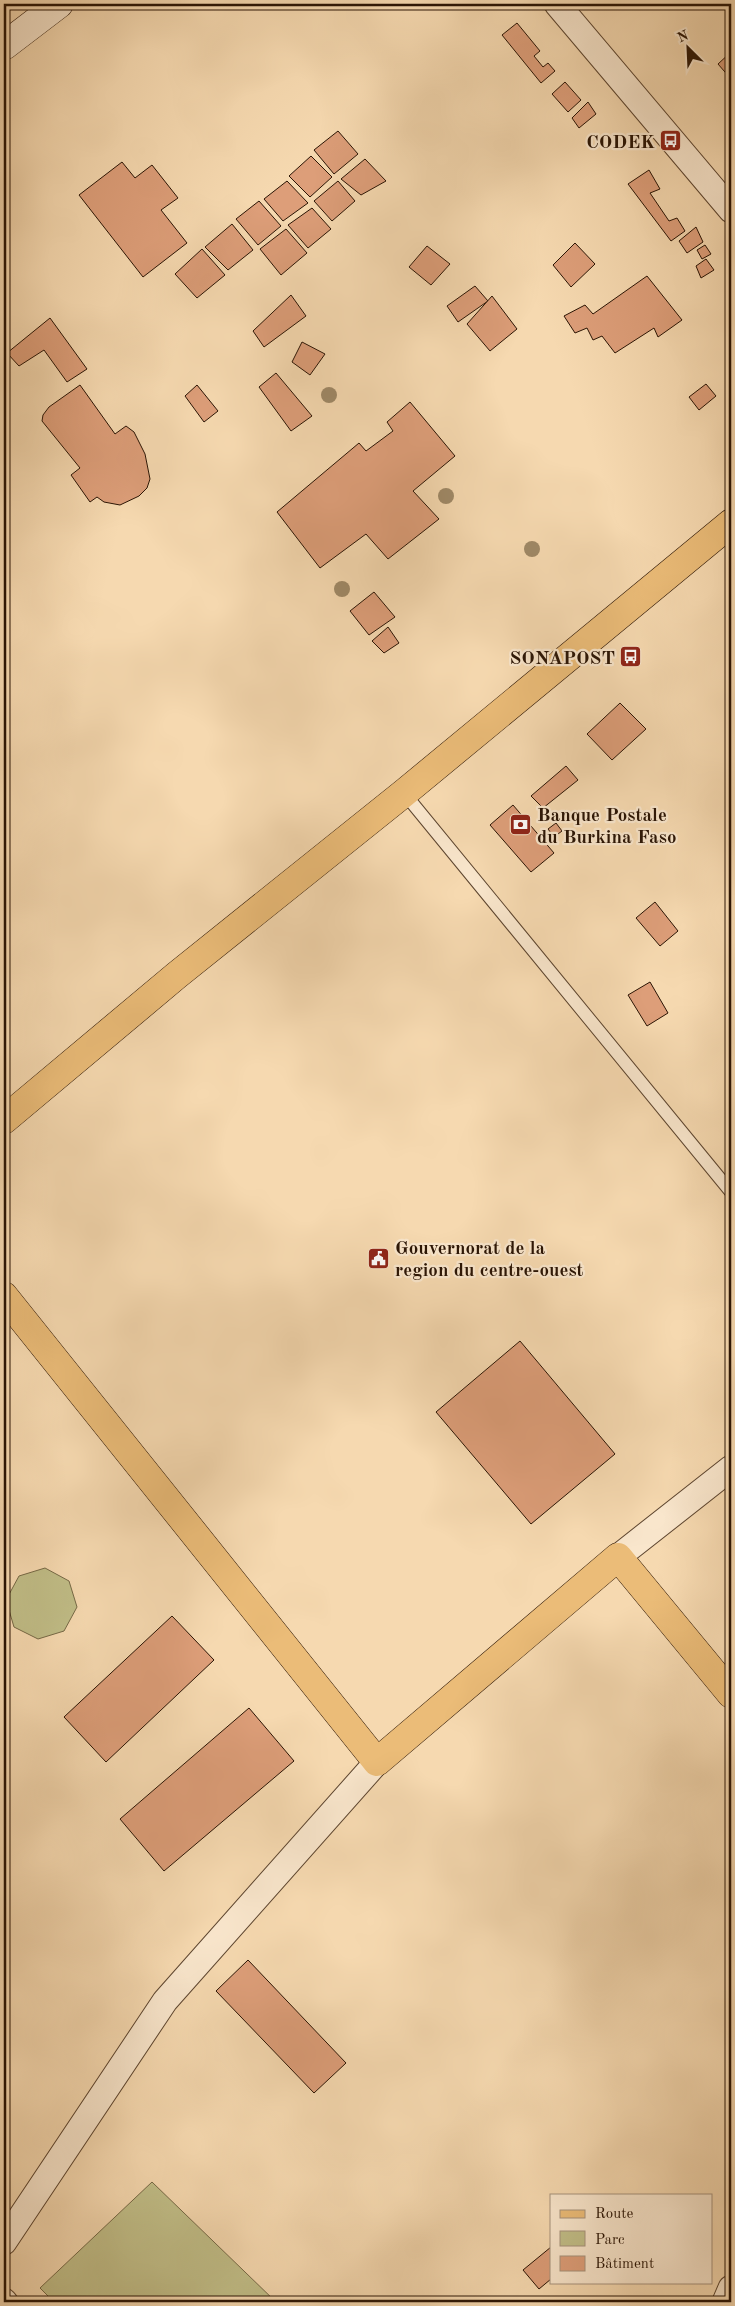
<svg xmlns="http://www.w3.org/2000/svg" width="735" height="2306" font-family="'Old Standard TT',serif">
  <rect width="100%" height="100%" fill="#f6d9b0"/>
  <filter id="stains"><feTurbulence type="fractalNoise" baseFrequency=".004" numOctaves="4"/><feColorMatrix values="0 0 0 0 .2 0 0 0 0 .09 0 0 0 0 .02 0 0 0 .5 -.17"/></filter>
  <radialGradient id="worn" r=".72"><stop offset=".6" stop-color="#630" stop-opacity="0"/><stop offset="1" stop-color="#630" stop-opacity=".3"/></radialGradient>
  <g fill="#c1be88" stroke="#766946">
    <polygon points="45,1568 69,1581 77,1607 64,1631 38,1639 14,1627 6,1600 19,1576"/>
    <polygon points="152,2182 276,2302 54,2302 40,2288"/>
  </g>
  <g fill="#dd9e79" stroke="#2a1404">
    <polygon points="517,23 540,51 534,56 543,67 548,63 555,71 541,83 502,35"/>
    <polygon points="731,52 731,79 718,64"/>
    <polygon points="565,82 581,100 568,112 552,94"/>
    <polygon points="588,102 596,114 579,128 572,118"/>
    <polygon points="338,131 358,154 334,174 314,150"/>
    <polygon points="311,156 332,177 310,197 289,176"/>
    <polygon points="365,159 386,181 361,195 341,179"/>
    <polygon points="122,162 135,178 152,165 178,198 161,210 187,243 143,277 79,195"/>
    <polygon points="649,170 660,189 650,193 669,221 677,218 685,231 671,241 628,184"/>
    <polygon points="287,181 308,203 283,221 264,199"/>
    <polygon points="338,181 355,201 332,221 314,201"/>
    <polygon points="259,201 281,226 258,245 236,219"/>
    <polygon points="312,208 331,229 308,248 288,225"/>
    <polygon points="232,224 253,250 228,270 205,247"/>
    <polygon points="696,227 703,242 687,253 679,241"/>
    <polygon points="286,229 307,253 281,275 260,249"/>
    <polygon points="575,243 595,264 571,287 553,265"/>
    <polygon points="705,245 711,254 702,259 697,250"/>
    <polygon points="427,246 450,264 431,285 409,267"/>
    <polygon points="202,249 225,275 197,298 175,274"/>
    <polygon points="706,259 714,270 701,278 696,266"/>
    <polygon points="647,276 682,320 658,337 654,328 615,353 602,336 593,340 587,328 575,333 564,316 585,305 593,314"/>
    <polygon points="475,286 488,301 458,322 447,306"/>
    <polygon points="291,295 306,316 264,347 253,331"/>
    <polygon points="492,296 517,329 490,351 467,324"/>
    <polygon points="50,318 87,369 67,382 44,350 19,366 7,353"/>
    <polygon points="302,342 325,354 310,375 292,362"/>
    <polygon points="276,373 312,416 291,431 259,387"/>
    <polygon points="706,384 716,396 699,410 689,397"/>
    <polygon points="80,385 115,434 126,426 134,432 145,454 150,479 147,488 139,496 120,505 104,502 97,497 90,502 71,475 80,468 42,421 43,415 49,407"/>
    <polygon points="197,385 218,411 204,422 185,396"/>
    <polygon points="410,402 455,456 413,491 439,519 388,559 366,534 320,568 277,512 359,443 366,451 393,431 387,422"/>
    <polygon points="374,592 395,617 369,635 350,611"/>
    <polygon points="388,627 399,643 384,653 372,641"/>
    <polygon points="620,703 646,729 612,760 587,734"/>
    <polygon points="566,766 578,780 543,808 531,796"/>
    <polygon points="513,805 554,853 531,872 490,825"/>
    <polygon points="556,823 562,831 554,837 548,829"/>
    <polygon points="655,902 678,931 660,946 636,918"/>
    <polygon points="650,982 668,1013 647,1026 628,995"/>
    <polygon points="520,1341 615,1454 531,1524 436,1412"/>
    <polygon points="172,1616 214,1660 106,1762 64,1717"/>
    <polygon points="249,1708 294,1761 164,1871 120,1819"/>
    <polygon points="248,1960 346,2063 314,2093 216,1991"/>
    <polygon points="551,2247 551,2279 539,2289 523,2270"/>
  </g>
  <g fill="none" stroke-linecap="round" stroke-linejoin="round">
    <defs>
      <polyline id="lane" points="404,793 731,1192"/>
      <g id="street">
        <polyline points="557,4 731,210"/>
        <polyline points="618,1557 731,1468"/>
        <polyline points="4,2242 165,2001 377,1762"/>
        <polyline points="4,2301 5,2302"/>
        <polyline points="725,2302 731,2288"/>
      </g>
      <polyline id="secondary" points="4,46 59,4"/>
      <g id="primary">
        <polyline points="4,1120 177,975 404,793 731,523"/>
        <polyline points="4,1296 377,1762 618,1557 731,1694"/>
      </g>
    </defs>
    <use href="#lane" stroke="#5d452f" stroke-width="14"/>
    <use href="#street" stroke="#5d452f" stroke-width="27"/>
    <use href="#secondary" stroke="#2a1404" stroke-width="29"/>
    <use href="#primary" stroke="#2a1404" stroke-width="29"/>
    <use href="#lane" stroke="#f9e6cc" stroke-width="12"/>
    <use href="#street" stroke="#f9e6cc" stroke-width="25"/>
    <use href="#secondary" stroke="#f9e6cc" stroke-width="28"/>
    <use href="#primary" stroke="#ebbc78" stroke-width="28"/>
  </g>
  <g fill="#9f8967">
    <circle cx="329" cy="395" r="8"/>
    <circle cx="446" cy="496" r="8"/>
    <circle cx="532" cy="549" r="8"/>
    <circle cx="342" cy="589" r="8"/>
  </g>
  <defs>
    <symbol id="bus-square" viewBox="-11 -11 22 22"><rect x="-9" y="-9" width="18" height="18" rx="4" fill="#8f2418" stroke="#f9e6cc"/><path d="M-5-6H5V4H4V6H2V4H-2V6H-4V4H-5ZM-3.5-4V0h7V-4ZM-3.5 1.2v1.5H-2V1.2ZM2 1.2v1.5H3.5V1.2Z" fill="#fff"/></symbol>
    <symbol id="bank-square" viewBox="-11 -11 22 22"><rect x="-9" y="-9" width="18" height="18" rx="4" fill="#8f2418" stroke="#f9e6cc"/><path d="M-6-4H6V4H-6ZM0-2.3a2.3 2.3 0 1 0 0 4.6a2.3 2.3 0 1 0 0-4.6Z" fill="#fff"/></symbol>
    <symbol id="civic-square" viewBox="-11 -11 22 22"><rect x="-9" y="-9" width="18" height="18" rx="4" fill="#8f2418" stroke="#f9e6cc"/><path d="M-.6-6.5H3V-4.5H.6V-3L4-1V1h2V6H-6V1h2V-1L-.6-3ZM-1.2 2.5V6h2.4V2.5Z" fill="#fff"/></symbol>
  </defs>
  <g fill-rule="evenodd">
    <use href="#bus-square" x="658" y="128" width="25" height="25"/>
    <use href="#bus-square" x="618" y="644" width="25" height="25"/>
    <use href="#bank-square" x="508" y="812" width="25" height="25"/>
    <use href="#civic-square" x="366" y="1246" width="25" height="25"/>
  </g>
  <g text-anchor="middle" stroke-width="4.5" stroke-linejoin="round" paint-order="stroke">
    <g font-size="19" font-weight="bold" fill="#2a1404" stroke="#f9e6cc" text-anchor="end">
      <text x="655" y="148">CODEK</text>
      <text x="615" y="664">SONAPOST</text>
      <text x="537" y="821" text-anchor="start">Banque Postale<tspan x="537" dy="22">du Burkina Faso</tspan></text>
      <text x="395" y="1254" text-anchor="start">Gouvernorat de la<tspan x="395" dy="22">region du centre-ouest</tspan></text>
    </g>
  </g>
  <rect width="735" height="2306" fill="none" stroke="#f6d9b0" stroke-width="20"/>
  <rect x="5" y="5" width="725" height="2296" fill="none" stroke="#2a1404" stroke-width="2.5"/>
  <rect x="10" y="10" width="715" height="2286" fill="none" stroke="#2a1404"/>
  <rect x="550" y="2194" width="162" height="90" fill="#f9e6cc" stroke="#a6927c"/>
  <rect x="560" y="2210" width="25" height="8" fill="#ebbc78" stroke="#a6927c"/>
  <text x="595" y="2218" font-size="15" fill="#2a1404">Route</text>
  <rect x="560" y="2231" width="25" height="15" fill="#c1be88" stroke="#a6927c"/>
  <text x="595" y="2244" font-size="15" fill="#2a1404">Parc</text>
  <rect x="560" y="2256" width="25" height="15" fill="#dd9e79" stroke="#a6927c"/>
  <text x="595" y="2268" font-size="15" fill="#2a1404">Bâtiment</text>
  <g transform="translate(688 48) rotate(336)" stroke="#f9e6cc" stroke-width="4" paint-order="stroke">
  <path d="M0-4L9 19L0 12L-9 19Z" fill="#2a1404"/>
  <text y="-8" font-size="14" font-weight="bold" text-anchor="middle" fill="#2a1404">N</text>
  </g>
  <rect width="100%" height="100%" filter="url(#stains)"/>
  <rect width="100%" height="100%" fill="url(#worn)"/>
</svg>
